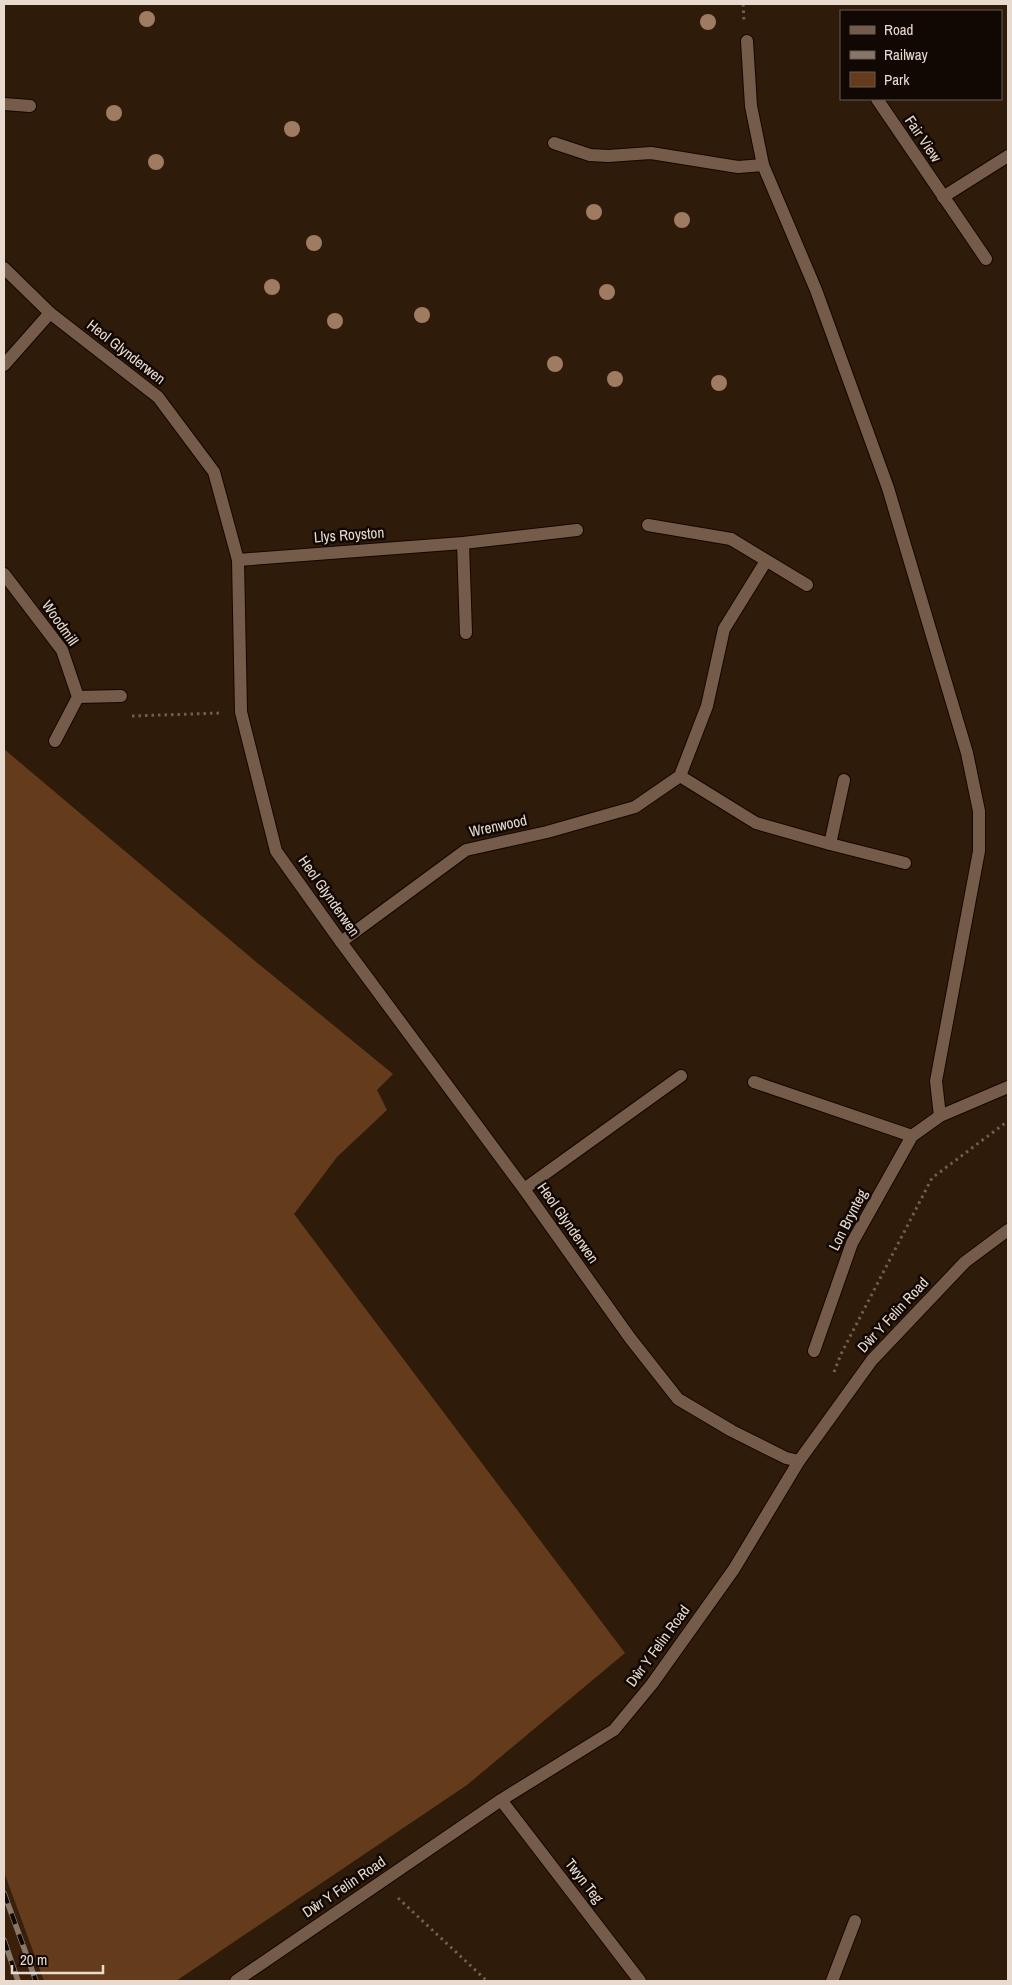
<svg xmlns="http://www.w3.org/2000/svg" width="1012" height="1985" font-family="'Archivo Narrow',sans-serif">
  <rect width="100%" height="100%" fill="#2f1b0a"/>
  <polygon fill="#3a200a" points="4,1872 44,1981 4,1981"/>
  <polygon fill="#643c1b" points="4,749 255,961 393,1074 377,1090 387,1110 337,1157 294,1214 625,1653 467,1785 176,1981 44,1981 4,1872"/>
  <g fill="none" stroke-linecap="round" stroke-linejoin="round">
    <defs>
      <g id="service">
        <polyline points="4,104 30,106"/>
        <polyline points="554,143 590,155 608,156 651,153 738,167 763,165"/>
        <polyline points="648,525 731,539"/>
        <polyline points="524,1189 681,1076"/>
        <polyline points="832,1981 855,1921"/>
      </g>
      <g id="minor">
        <polyline points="747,41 751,106 763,165 816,290 888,488 967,753 979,811 979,851 936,1081 940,1116"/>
        <polyline points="877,99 986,259"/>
        <polyline points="943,197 1008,156"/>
        <polyline points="4,268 50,313 158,397 214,472 238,560 241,712 276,851 341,942 524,1189 630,1338 678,1399 732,1431 786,1458 799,1461"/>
        <polyline points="4,365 50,313"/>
        <polyline points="731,539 807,585"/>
        <polyline points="463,543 466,633"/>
        <polyline points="238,560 463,543 577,530"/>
        <polyline points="4,574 62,650 78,697 55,741"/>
        <polyline points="78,697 121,696"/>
        <polyline points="680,776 756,823 830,844 905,863"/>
        <polyline points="830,844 844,780"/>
        <polyline points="341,942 466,850 547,832 635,807 680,776 707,706 724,629 766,561"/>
        <polyline points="754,1082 912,1136"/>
        <polyline points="814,1351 852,1243 912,1136 940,1116 1008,1087"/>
        <polyline points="501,1800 640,1981"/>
      </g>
      <polyline id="tertiary" points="236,1981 501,1800 614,1730 652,1684 734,1569 799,1461 872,1360 965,1262 1008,1230"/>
    </defs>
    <use href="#service" stroke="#160500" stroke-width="14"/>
    <use href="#minor" stroke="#160500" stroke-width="14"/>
    <use href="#tertiary" stroke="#160500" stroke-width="14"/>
    <g stroke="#715e50" stroke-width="3" stroke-dasharray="2.5 4" stroke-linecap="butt">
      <polyline points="743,4 744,21"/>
      <polyline points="132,716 221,713"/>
      <polyline points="834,1372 841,1354 932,1178 1008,1121"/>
      <polyline points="398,1898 487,1981"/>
    </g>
    <use href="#service" stroke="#755c4a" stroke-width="12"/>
    <use href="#minor" stroke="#755c4a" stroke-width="12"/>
    <use href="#tertiary" stroke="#755c4a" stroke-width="12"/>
    <defs>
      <g id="rail">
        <polyline points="4,1893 36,1981"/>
        <polyline points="4,1940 18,1981"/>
      </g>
    </defs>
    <use href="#rail" stroke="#887668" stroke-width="5.5"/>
    <use href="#rail" stroke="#110803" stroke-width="4" stroke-dasharray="11" stroke-linecap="butt"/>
  </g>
  <g fill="#9f7c61">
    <circle cx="147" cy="19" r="8"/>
    <circle cx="708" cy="22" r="8"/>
    <circle cx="114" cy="113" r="8"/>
    <circle cx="292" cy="129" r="8"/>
    <circle cx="156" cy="162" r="8"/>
    <circle cx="594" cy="212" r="8"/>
    <circle cx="682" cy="220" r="8"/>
    <circle cx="314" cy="243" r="8"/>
    <circle cx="272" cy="287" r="8"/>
    <circle cx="607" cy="292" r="8"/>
    <circle cx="422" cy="315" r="8"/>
    <circle cx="335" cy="321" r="8"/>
    <circle cx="555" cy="364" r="8"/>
    <circle cx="615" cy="379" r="8"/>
    <circle cx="719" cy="383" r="8"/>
  </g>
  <g text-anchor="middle" stroke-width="5" stroke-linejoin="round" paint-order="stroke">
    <g font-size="15" fill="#e9dad0" stroke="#110803">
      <text transform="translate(923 139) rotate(56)" y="5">Fair View</text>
      <text transform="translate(126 352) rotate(38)" y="5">Heol Glynderwen</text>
      <text transform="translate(349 535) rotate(-4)" y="5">Llys Royston</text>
      <text transform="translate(60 623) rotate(55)" y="5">Woodmill</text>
      <text transform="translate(498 826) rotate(-12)" y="5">Wrenwood</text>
      <text transform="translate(329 896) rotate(55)" y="5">Heol Glynderwen</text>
      <text transform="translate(848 1220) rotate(-63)" y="5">Lon Brynteg</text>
      <text transform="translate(568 1223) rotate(55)" y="5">Heol Glynderwen</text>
      <text transform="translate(893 1315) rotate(-47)" y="5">Dŵr Y Felin Road</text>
      <text transform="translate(658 1646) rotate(-54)" y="5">Dŵr Y Felin Road</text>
      <text transform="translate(584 1881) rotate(52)" y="5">Twyn Teg</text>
      <text transform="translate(344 1887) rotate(-34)" y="5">Dŵr Y Felin Road</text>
    </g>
  </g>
  <rect width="1012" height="1985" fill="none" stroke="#e9dad0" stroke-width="10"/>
  <rect x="840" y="10" width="162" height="90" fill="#110803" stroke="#675c55"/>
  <rect x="850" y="26" width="25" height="8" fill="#755c4a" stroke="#675c55"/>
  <text x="884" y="35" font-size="15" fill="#e9dad0">Road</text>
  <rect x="850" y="51" width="25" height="8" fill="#887668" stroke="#675c55"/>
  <text x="884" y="60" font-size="15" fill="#e9dad0">Railway</text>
  <rect x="850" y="72" width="25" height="15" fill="#643c1b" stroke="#675c55"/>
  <text x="884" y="85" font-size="15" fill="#e9dad0">Park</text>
  <path d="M12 1965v8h91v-8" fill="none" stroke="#e9dad0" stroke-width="2.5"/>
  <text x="20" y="1965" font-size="15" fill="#e9dad0" stroke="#110803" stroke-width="4" paint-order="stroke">20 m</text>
</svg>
